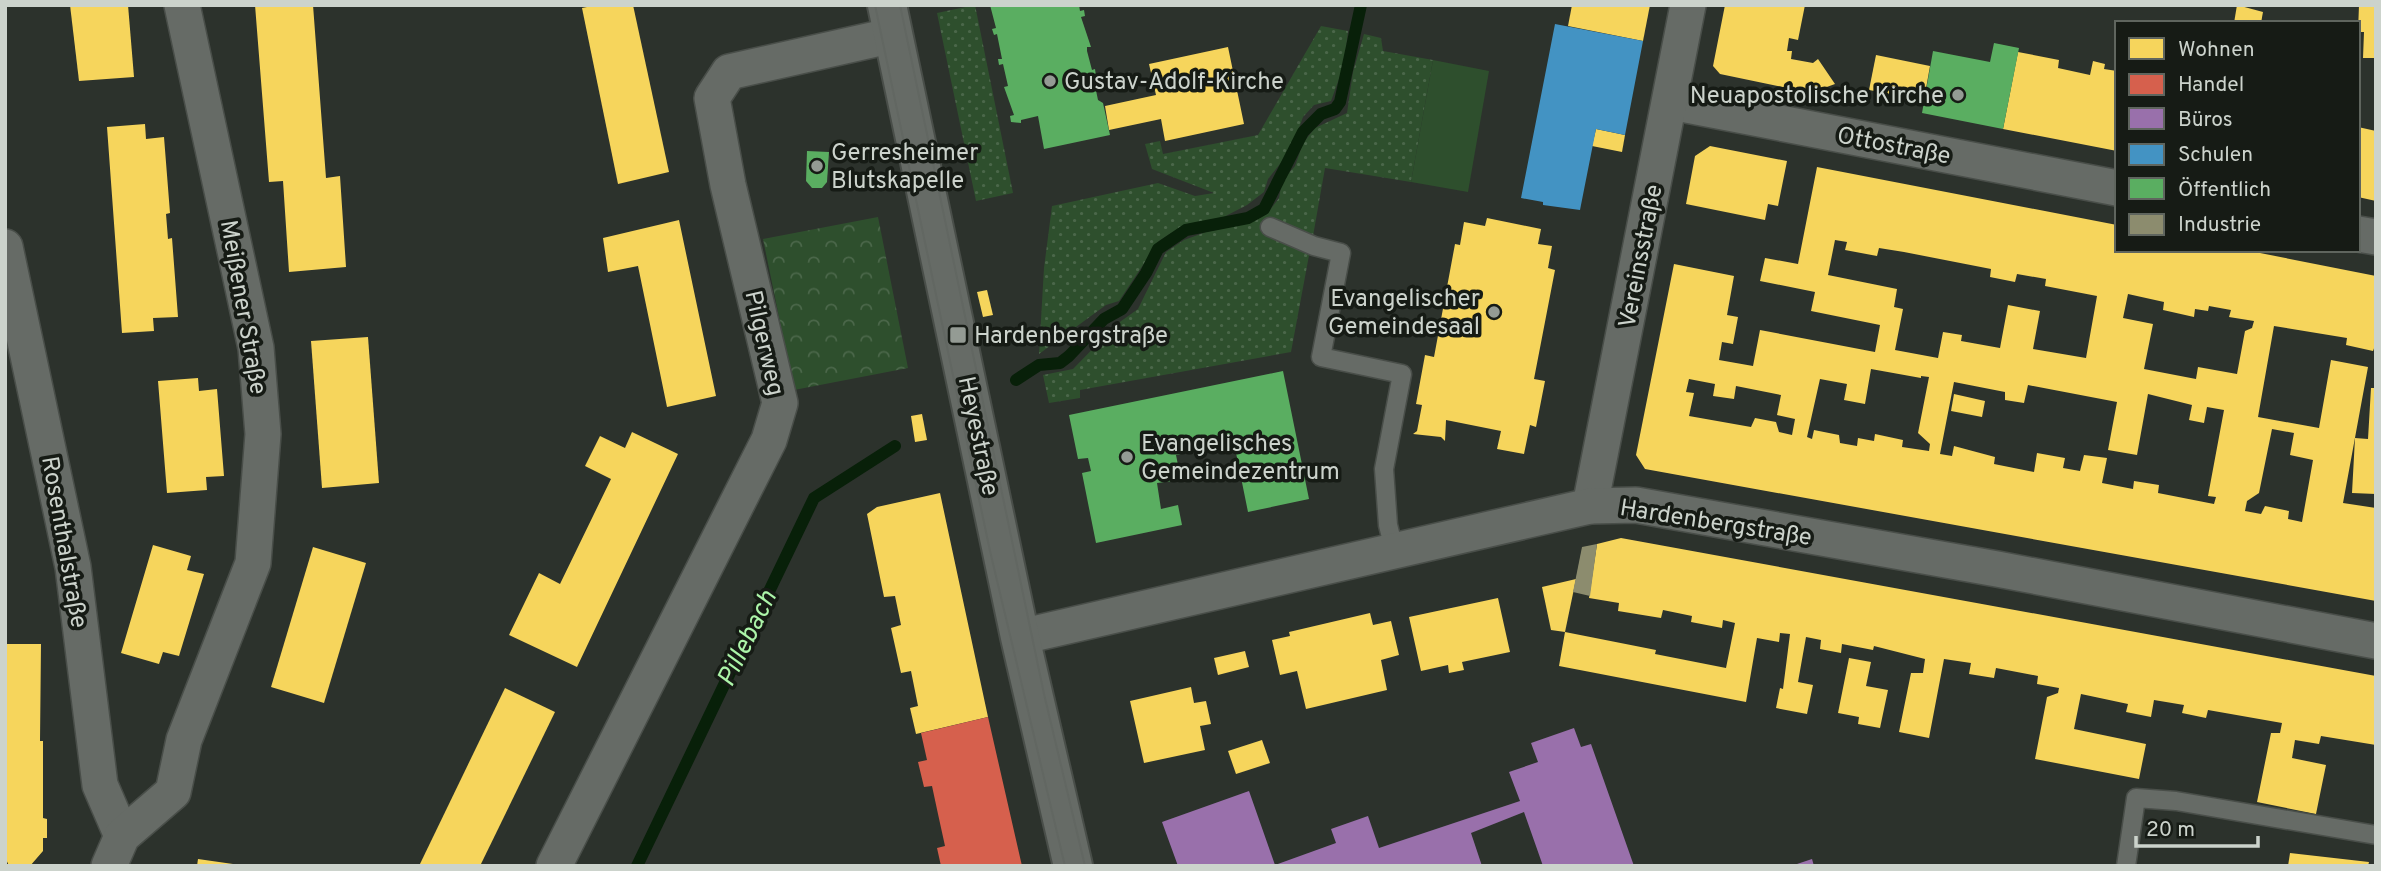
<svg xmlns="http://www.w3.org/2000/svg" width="2381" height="871" font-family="Overpass,sans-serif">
  <defs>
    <pattern id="grass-dots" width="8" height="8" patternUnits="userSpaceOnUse" patternTransform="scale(1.75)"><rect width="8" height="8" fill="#2e4f2d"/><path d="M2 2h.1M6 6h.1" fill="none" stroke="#4b674a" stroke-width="1.8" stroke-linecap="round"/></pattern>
    <pattern id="park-crowns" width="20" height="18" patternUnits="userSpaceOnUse" patternTransform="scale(1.75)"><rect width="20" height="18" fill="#2e4f2d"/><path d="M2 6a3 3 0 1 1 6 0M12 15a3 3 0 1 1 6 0" fill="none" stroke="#4b674a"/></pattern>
  </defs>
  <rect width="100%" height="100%" fill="#2c322c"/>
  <g fill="url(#grass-dots)">
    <polygon points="975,5 1013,193 976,201 937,13"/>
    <polygon points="1321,26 1348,31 1344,65 1331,101 1314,105 1303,117 1291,150 1268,179 1264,192 1247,205 1216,221 1171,233 1159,241 1119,301 1106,305 1039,354 1044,268 1052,206 1158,183 1195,196 1214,193 1152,169 1145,144 1160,141 1163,154 1258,135"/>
    <polygon points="1364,34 1381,38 1383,51 1433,60 1411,182 1325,168 1313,236 1277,220 1263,229 1310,250 1291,352 1080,390 1080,398 1049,403 1043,375 1073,369 1117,324 1138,309 1166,252 1184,240 1206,232 1250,223 1267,214 1279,198 1282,181 1295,166 1303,143 1315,128 1347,113 1353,72"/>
  </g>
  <polygon fill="url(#park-crowns)" points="878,217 908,368 794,390 763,239"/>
  <polygon fill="#2e4f2d" points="1433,60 1489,71 1468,192 1411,182"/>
  <g fill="#f6d55c" fill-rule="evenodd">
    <polygon points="70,5 128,5 134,77 79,81"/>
    <polygon points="255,5 313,5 326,178 340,176 346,267 289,272 283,181 269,182"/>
    <polygon points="597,5 633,5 669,172 618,184 582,8"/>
    <polygon points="1572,5 1650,5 1643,41 1568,26"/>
    <polygon points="1725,5 1805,5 1798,40 1789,38 1787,51 1792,51 1791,59 1813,63 1818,59 1835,84 1824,88 1809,86 1807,92 1720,74 1713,66"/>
    <polygon points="2237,5 2263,12 2261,23 2234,23"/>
    <polygon points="2359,5 2376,5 2376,58 2363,58 2364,32 2358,32"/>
    <polygon points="1228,47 1244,124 1165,141 1161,119 1109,130 1105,106 1156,95 1149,64"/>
    <polygon points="2018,52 2059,60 2058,68 2090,75 2093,61 2105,64 2104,69 2117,71 2117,151 2003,129"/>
    <polygon points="1876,55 1930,66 1924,100 1869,90"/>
    <polygon points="145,124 146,139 164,137 170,213 166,214 168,239 172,238 178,317 153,318 154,331 122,333 107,127"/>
    <polygon points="2358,127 2376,131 2376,201 2358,197"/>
    <polygon points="1596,129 1625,135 1622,152 1592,146"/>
    <polygon points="1710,146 1787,161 1778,206 1768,204 1765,220 1686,204 1695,156"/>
    <path d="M 1817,167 L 2117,225 L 2117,250 L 2245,250 L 2376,276 L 2376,343 L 2373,351 L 2346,345 L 2347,338 L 2274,326 L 2258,417 L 2319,428 L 2331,360 L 2368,367 L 2343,503 L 2376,508 L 2376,601 L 1645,469 L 1636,455 L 1674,264 L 1734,276 L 1727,315 L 1738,317 L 1733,344 L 1722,342 L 1719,360 L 1753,366 L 1760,330 L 1875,352 L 1880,325 L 1811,311 L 1815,292 L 1760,281 L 1765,258 L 1798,264 ZM 1835,240 L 1847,242 L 1845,250 L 1877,256 L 1879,248 L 1904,252 L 1991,269 L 1990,277 L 2015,282 L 2017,274 L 2046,279 L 2045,286 L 2097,296 L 2086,358 L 2033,349 L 2040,311 L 2008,305 L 2000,348 L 1961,341 L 1962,335 L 1943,332 L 1938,358 L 1895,350 L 1903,309 L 1894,307 L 1897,289 L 1828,275 ZM 2128,294 L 2164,302 L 2163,310 L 2194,317 L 2195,309 L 2208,311 L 2209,306 L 2231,310 L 2229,317 L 2254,321 L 2252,328 L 2245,331 L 2237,374 L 2198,367 L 2196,379 L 2144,369 L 2153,324 L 2123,318 ZM 1871,369 L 1921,378 L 1921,376 L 1929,377 L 1918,433 L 1930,444 L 1929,451 L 1902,447 L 1903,440 L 1875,434 L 1874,441 L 1858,438 L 1857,446 L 1840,443 L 1839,435 L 1814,430 L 1812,439 L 1807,437 L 1820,379 L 1847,384 L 1844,400 L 1865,404 ZM 1689,379 L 1715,384 L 1713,396 L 1734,399 L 1736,386 L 1781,395 L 1777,415 L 1795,419 L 1792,435 L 1779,432 L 1776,422 L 1755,418 L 1751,427 L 1689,416 L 1694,393 L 1686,392 ZM 1954,382 L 2005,392 L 2005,400 L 2024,403 L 2028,385 L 2117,402 L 2108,450 L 2137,455 L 2148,394 L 2192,405 L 2189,420 L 2204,423 L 2207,407 L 2224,410 L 2208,496 L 2216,497 L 2214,504 L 2158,493 L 2159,485 L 2134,481 L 2133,489 L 2102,483 L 2107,458 L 2084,455 L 2080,471 L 2063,468 L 2065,458 L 2037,453 L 2034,472 L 1994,464 L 1995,457 L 1954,446 L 1952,456 L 1940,454 ZM 2272,429 L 2294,433 L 2290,455 L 2313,460 L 2302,522 L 2288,519 L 2289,511 L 2265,506 L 2261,514 L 2245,511 L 2247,501 L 2259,493 Z"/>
    <polygon points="1487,218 1541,229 1538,244 1552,246 1548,268 1555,270 1534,379 1545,381 1536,427 1530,425 1524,454 1497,449 1501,431 1446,420 1445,441 1441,437 1413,434 1417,431 1422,405 1416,404 1425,355 1434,357 1455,244 1460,245 1464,222 1485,226"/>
    <polygon points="679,220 716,396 667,407 638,266 608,272 603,238"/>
    <polygon points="987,290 993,315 983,317 977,292"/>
    <polygon points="368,337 379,483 322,488 311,341"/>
    <polygon points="198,378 199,391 217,389 224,476 206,477 207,490 167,493 158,381"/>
    <polygon points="2371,388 2376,388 2376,494 2352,493 2355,438 2368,439"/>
    <polygon points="1954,394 1985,401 1982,417 1951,411"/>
    <polygon points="922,414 927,440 915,442 911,416"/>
    <polygon points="632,432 678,454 577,667 509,635 539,573 560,584 611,479 585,466 600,436 625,448"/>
    <polygon points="940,493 988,717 916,734 910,708 918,706 911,671 901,673 891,628 901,625 895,596 884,597 867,514 877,507"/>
    <polygon points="1621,538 2376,676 2376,745 2321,736 2319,744 2295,740 2292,758 2326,765 2316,814 2257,802 2271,733 2280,733 2282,723 2208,710 2206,718 2182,713 2184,705 2154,700 2151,717 2126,712 2128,704 2081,694 2074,729 2146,744 2139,779 2035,759 2047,697 2058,693 2059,688 2037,684 2038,676 1996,668 1994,678 1969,674 1971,663 1944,659 1929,738 1899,732 1911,673 1923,673 1925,659 1874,646 1873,650 1842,644 1841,653 1820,649 1821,640 1806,637 1798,682 1813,685 1807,714 1776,708 1780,688 1783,689 1790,634 1780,633 1779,642 1757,638 1746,702 1559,666 1565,632 1656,650 1655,654 1726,668 1735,623 1723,620 1722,628 1691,622 1692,616 1663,610 1661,618 1618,611 1619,603 1589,598 1597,544"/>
    <polygon points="153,545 191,556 187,570 204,574 179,656 163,652 159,664 121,653"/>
    <polygon points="313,547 366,563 324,703 271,687"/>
    <polygon points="1576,579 1565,632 1551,630 1542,587"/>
    <polygon points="1498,598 1510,652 1462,662 1464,670 1449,673 1448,665 1421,671 1409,617"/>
    <polygon points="1370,613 1373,625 1391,621 1399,655 1381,660 1387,690 1306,709 1297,671 1280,675 1272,640 1290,636 1289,632"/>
    <polygon points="5,644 41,644 40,741 43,741 43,818 47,819 47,838 43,838 43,851 30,866 9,866 5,857"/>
    <polygon points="1245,651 1249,667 1218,675 1214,658"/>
    <polygon points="1849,658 1871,662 1866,686 1888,690 1880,728 1858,724 1859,717 1838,713"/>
    <polygon points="1191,687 1194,703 1206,701 1211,724 1200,726 1205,750 1144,763 1130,701"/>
    <polygon points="505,688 555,712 480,866 419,866"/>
    <polygon points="1262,740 1270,763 1236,774 1228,751"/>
    <polygon points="2290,853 2369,862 2368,866 2288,866"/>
    <polygon points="198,859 233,864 233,866 197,866"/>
  </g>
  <polygon fill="#d6604d" points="988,717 1022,866 941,866 937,848 945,846 938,814 932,786 924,787 918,762 927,760 921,733"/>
  <g fill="#9970ab">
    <polygon points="1574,728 1581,747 1591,744 1634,866 1543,866 1524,812 1471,833 1482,866 1178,866 1162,822 1249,791 1275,865 1336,843 1331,829 1368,816 1379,848 1520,801 1509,772 1538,762 1531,743"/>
    <polygon points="1812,859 1814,866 1795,866 1794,865"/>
  </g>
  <polygon fill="#4393c3" points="1555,24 1643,41 1625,135 1596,129 1580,210 1543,205 1543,202 1521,198"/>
  <g fill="#5aae61">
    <polygon points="990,5 1079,5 1080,11 1084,10 1085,16 1081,17 1091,47 1087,47 1087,51 1092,70 1095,69 1096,76 1093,76 1098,100 1103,103 1110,135 1044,149 1038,116 1021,120 1021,123 1011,122 1010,116 1014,115 1004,87 1008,86 1003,64 999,65 998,59 1002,59 997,34 994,35 992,29 996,28"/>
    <polygon points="1994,43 2019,48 2003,129 1922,113 1933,51 1990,62"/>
    <polygon points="807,151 829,152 827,182 822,188 812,188 806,181"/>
    <polygon points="1283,371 1309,499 1248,512 1234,443 1176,455 1181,480 1157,483 1161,509 1178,505 1182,525 1096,543 1082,473 1091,471 1088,458 1078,459 1069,415"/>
  </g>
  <polygon fill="#8c8c6e" points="1597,544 1590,596 1573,592 1582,547"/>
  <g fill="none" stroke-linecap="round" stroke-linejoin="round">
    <g stroke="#082009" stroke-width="12">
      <polyline points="1016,380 1039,365 1060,363 1069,356 1104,319 1122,309 1146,273 1158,249 1186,230 1248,218 1264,209 1303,132 1321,114 1335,109 1340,102 1361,5"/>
      <polyline points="637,866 814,498 895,446"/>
    </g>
    <defs>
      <g id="lane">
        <polyline points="1270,227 1314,246 1341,253 1321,357 1402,374 1384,469 1388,525 1395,553"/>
        <polyline points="2126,866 2136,798 2176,801 2376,835"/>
      </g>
      <g id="street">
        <polyline points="1671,102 2117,188"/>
        <polyline points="2358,234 2376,237"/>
        <polyline points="5,247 73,567 100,785 122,836"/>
        <polyline points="1590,506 1688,5"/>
        <polyline points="1020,637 1568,511 1590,506 1636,505 1997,569 2376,641"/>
        <polyline points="109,866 122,836 173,792 184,740 253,563 263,434 256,348 182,5"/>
        <polyline points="554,866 769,440 780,403 728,185 712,98 729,72 894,35"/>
      </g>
      <polyline id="secondary" points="887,5 1020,637 1073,866"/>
    </defs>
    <use href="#lane" stroke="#494e49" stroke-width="21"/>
    <use href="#street" stroke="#494e49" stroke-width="38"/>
    <use href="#secondary" stroke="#494e49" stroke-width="42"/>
    <use href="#lane" stroke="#666b66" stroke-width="18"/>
    <use href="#street" stroke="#666b66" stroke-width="35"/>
    <use href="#secondary" stroke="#666b66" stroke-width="38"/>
    <g stroke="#626762" stroke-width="2">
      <polyline points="875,5 990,551 1065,866"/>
      <polyline points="900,5 1044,694 1085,866"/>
    </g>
  </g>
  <g fill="#949b94" stroke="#161b15" stroke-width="2.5">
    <circle cx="1050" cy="81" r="7"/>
    <circle cx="1958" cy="95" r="7"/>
    <circle cx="817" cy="166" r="7"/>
    <circle cx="1494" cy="312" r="7"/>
    <rect x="949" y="326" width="18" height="18" rx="3.5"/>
    <circle cx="1127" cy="457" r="7"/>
  </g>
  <g text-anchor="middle" stroke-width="7" stroke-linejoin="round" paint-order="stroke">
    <g font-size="24" fill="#ccd3cc" stroke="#161b15" text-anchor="start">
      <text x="1064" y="89">Gustav-Adolf-Kirche</text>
      <text x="1944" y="103" text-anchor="end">Neuapostolische Kirche</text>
      <text x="831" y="160">Gerresheimer<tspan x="831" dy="28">Blutskapelle</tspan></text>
      <text x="1480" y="306" text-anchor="end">Evangelischer<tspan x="1480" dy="28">Gemeindesaal</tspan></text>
      <text x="974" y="343">Hardenbergstraße</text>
      <text x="1141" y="451">Evangelisches<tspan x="1141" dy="28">Gemeindezentrum</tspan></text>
    </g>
    <g font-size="24" fill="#ccd3cc" stroke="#161b15">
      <text transform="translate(1894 145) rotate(11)" y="8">Ottostraße</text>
      <text transform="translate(1640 256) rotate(-79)" y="8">Vereinsstraße</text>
      <text transform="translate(244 307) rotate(80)" y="8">Meißener Straße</text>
      <text transform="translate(765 343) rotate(77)" y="8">Pilgerweg</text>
      <text transform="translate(979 436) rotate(78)" y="8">Heyestraße</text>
      <text transform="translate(1716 522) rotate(9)" y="8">Hardenbergstraße</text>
      <text transform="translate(65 542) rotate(80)" y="8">Rosenthalstraße</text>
    </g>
    <g font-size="26" font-style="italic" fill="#acf5a9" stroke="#161b15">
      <text transform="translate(746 638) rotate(-64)" y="9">Pillebach</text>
    </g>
  </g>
  <rect width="2381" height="871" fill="none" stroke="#ccd3cc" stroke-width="14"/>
  <rect x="2115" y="21" width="245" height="231" fill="#161b15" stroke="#5f655e" stroke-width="2"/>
  <rect x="2129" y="38" width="35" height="21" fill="#f6d55c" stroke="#5f655e" stroke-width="2"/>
  <text x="2178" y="56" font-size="21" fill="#ccd3cc">Wohnen</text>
  <rect x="2129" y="74" width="35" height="21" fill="#d6604d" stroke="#5f655e" stroke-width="2"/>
  <text x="2178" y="91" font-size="21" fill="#ccd3cc">Handel</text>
  <rect x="2129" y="108" width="35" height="21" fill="#9970ab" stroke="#5f655e" stroke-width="2"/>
  <text x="2178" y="126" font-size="21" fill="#ccd3cc">Büros</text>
  <rect x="2129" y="144" width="35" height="21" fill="#4393c3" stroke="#5f655e" stroke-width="2"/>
  <text x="2178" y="161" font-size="21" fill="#ccd3cc">Schulen</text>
  <rect x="2129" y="178" width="35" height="21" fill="#5aae61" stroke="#5f655e" stroke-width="2"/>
  <text x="2178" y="196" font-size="21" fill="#ccd3cc">Öffentlich</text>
  <rect x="2129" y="214" width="35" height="21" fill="#8c8c6e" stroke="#5f655e" stroke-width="2"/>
  <text x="2178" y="231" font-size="21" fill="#ccd3cc">Industrie</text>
  <path d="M2136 836v10h122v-10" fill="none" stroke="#ccd3cc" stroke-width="3.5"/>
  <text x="2146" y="836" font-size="21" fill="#ccd3cc" stroke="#161b15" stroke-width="5" paint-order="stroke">20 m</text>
</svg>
